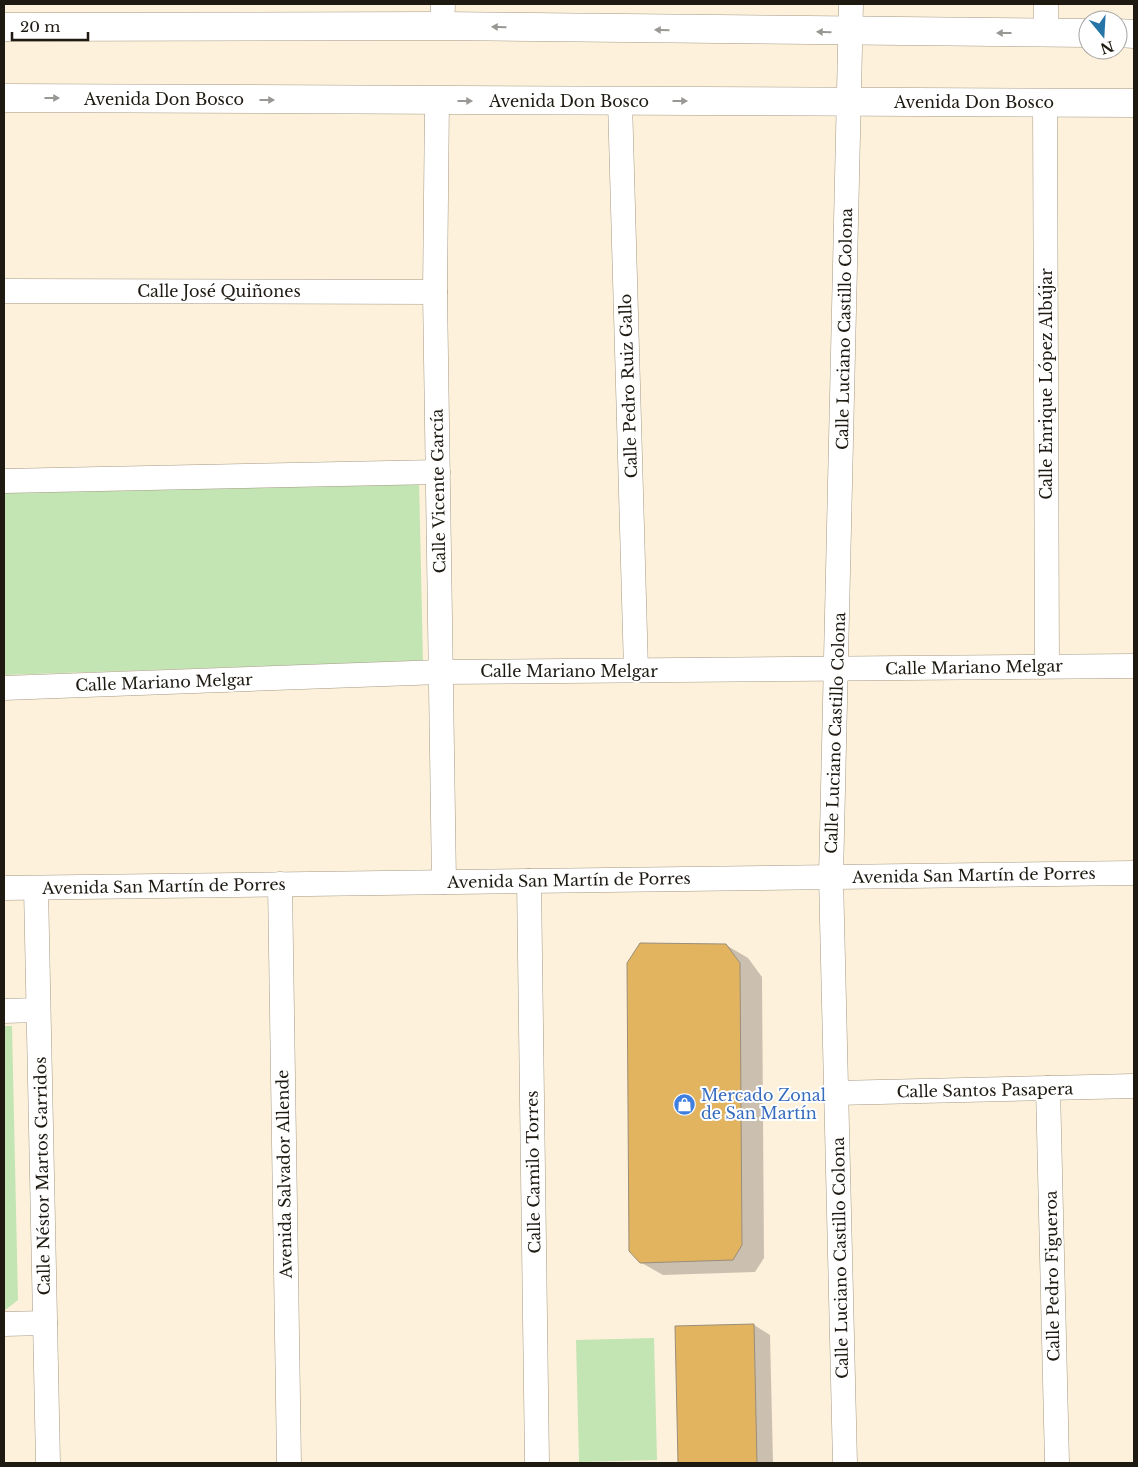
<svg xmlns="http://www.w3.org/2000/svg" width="1138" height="1467" font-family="'Libre Baskerville',serif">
  <rect width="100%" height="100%" fill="#fef1db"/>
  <g fill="#c3e4b3">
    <polygon points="419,479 423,661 4,675 4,489"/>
    <polygon points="4,1026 12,1026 18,1300 4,1311"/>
    <polygon points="654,1338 657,1460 579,1462 576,1340"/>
  </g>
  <g fill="#0003">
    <polygon points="726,945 748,958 762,977 764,1258 755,1272 663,1275 640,1262"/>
    <polygon points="754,1325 770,1335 773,1463 679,1463 676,1327"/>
  </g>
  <g fill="#e2b460" stroke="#9a8e7a">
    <polygon points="640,943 726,944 740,963 742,1245 733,1260 640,1263 629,1251 627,963"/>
    <polygon points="754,1324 757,1463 678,1463 675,1326"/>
  </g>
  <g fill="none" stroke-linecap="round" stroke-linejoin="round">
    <defs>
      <g id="street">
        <polyline points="442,26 443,4"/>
        <polyline points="1046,33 1046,4"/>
        <polyline points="437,101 435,292 444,882"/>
        <polyline points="620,101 636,670"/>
        <polyline points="1045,102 1047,666"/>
        <polyline points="4,291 435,292"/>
        <polyline points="4,481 438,472"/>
        <polyline points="4,688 441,672 1134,666"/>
        <polyline points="529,881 537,1463"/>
        <polyline points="280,884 289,1463"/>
        <polyline points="4,888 1134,873"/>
        <polyline points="36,888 48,1463"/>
        <polyline points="4,1011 38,1010"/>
        <polyline points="1048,1088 1057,1463"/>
        <polyline points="836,1093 1134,1086"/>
        <polyline points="4,1324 45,1323"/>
        <polyline points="845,1463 831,877 851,4"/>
      </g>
      <g id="secondary">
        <polyline points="4,27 442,26 1088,33"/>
        <polyline points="1118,33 1134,34"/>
        <polyline points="4,98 1134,103"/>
      </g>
    </defs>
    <use href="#street" stroke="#a59985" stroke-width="25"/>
    <use href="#secondary" stroke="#a59985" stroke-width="29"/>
    <use href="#street" stroke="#fff" stroke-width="24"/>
    <use href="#secondary" stroke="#fff" stroke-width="28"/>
  </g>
  <defs><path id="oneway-solid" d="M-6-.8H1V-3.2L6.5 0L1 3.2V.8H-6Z" transform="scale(1.25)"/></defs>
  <g fill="#9a9894">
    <use href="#oneway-solid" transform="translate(499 27) rotate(-179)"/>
    <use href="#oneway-solid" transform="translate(662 30) rotate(-179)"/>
    <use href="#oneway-solid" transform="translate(824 32) rotate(-179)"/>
    <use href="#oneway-solid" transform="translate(1004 33) rotate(-180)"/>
    <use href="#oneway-solid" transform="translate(52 98)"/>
    <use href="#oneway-solid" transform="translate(267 100)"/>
    <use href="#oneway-solid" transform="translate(465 101)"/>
    <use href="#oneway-solid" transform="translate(680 101)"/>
  </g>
  <defs>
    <symbol id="shop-disc" viewBox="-11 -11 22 22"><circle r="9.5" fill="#3f7fe0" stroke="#fff"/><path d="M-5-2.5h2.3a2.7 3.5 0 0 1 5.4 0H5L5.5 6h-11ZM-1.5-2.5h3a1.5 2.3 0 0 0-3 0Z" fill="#fff"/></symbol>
  </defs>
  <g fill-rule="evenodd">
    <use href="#shop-disc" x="672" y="1092" width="25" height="25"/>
  </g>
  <g text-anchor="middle" stroke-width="4" stroke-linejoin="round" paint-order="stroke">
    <g font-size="16" fill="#1e1a12" stroke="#fff">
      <text x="164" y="105">Avenida Don Bosco</text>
      <text x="569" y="107">Avenida Don Bosco</text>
      <text x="974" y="108">Avenida Don Bosco</text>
      <text x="219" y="297">Calle José Quiñones</text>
      <text transform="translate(844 329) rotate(-89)" y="6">Calle Luciano Castillo Colona</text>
      <text transform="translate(1046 384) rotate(-90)" y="6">Calle Enrique López Albújar</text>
      <text transform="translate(628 386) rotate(-92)" y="6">Calle Pedro Ruiz Gallo</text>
      <text transform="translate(438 491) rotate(-91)" y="6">Calle Vicente García</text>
      <text transform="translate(974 667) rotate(-1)" y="6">Calle Mariano Melgar</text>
      <text x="569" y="677">Calle Mariano Melgar</text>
      <text transform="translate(164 682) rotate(-2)" y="6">Calle Mariano Melgar</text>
      <text transform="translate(835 733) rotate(-88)" y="6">Calle Luciano Castillo Colona</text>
      <text transform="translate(974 875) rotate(-1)" y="6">Avenida San Martín de Porres</text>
      <text transform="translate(569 880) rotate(-1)" y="6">Avenida San Martín de Porres</text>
      <text transform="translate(164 886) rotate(-1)" y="6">Avenida San Martín de Porres</text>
      <text transform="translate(985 1090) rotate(-1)" y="6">Calle Santos Pasapera</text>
      <text transform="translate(533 1172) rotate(-91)" y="6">Calle Camilo Torres</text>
      <text transform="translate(284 1174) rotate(-91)" y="6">Avenida Salvador Allende</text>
      <text transform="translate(42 1176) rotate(-91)" y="6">Calle Néstor Martos Garridos</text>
      <text transform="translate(840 1258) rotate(-91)" y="6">Calle Luciano Castillo Colona</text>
      <text transform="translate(1052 1276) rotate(-91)" y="6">Calle Pedro Figueroa</text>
    </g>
    <g font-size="16" fill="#366cbe" stroke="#fff" text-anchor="start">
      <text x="701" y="1101">Mercado Zonal<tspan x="701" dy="18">de San Martín</tspan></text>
    </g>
  </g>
  <rect width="1138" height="1467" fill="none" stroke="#1e1a12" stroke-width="10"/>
  <g transform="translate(1103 35) rotate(162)"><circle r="24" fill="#ffffff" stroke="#a5a3a0"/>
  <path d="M0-4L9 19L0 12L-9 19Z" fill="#2575a6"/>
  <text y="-8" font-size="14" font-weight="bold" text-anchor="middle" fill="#1e1a12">N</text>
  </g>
  <path d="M12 32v8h76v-8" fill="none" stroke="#1e1a12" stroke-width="2.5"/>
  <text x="20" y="32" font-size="15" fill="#1e1a12" stroke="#ffffff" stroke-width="4" paint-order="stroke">20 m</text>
</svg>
